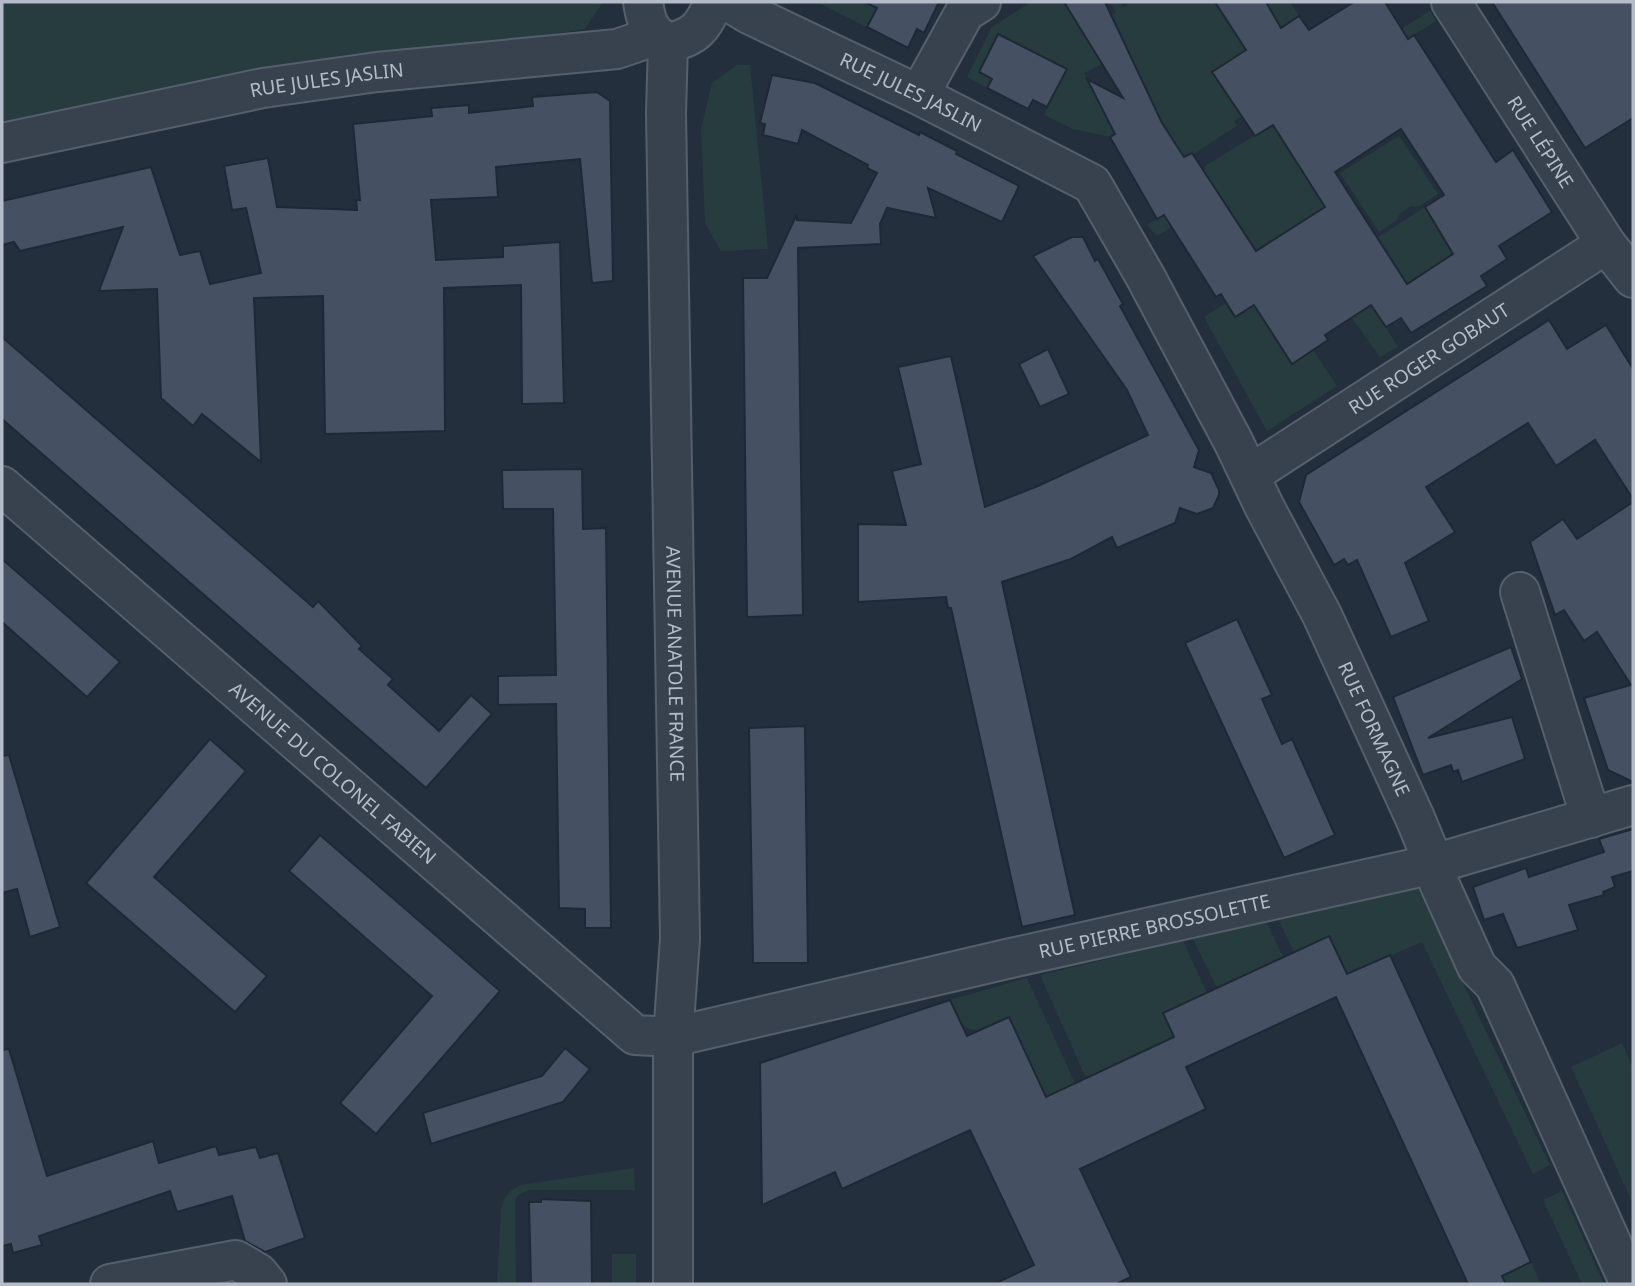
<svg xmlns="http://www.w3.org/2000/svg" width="1635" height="1286" font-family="'Noto Sans',sans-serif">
  <rect width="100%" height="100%" fill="#242f3e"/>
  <g fill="#263c3f" fill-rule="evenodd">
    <polygon points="2,2 603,2 585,29 202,88 2,127"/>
    <polygon points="817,2 880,2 867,27"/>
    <path d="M 1031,2 L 1064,2 L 1083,32 L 1116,12 L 1110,2 L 1120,2 L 1123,7 L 1132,2 L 1221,2 L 1217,4 L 1273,16 L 1266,2 L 1290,2 L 1299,16 L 1254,45 L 1376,44 L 1430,11 L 1436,21 L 1344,79 L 1283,91 L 1234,121 L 1237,126 L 1235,127 L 1175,166 L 1154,110 L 1110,137 L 1073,129 L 1044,115 L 1066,69 L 999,34 L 979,72 L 992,79 L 987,88 L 967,77 L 992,27 ZM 1128,51 L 1152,102 L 1110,123 L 1084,73 Z"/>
    <polygon points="737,65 750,65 768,249 721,251 705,223 701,129 712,83"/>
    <polygon points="1277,122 1337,200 1250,254 1220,197 1157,236 1147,225 1170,212 1161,197 1205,169 1205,166"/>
    <polygon points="1399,136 1438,194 1418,207 1411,206 1400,213 1397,220 1379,232 1340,173"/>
    <polygon points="1425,207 1454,253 1422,274 1413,295 1377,238"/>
    <polygon points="1368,299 1398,347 1380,357 1352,318 1366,308"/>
    <polygon points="1226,303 1236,317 1254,305 1292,363 1313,350 1337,386 1267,431 1204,317"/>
    <polygon points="1416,885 1550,1165 1533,1174 1422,942 1347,974 1329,937 1294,952 1278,919"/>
    <polygon points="1266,921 1283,957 1217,988 1193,939"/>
    <polygon points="1183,941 1207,993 1174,1037 1086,1078 1040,975"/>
    <path d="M 1027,978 L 1075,1083 L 1046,1097 L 980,1030 C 960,1031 957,1015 950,1000 Z"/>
    <polygon points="1622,1043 1633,1068 1633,1204 1571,1067"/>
    <path d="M 634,1168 L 635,1190 L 529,1190 L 518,1195 L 515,1201 L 516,1284 L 497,1284 L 501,1211 C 502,1198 508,1192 520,1185 Z"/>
    <polygon points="1562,1191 1604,1284 1582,1284 1543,1200"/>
    <rect x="612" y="1254" width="24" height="30"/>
    <polygon points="1531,1262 1541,1284 1506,1284 1502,1276"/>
  </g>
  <g fill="#455162" stroke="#1f2835" stroke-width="2" fill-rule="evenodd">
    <polygon points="865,2 939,2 924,33 917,29 908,48 867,27 877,8"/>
    <path d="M 1064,2 L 1105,2 L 1162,123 L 1184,157 L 1192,153 L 1256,251 L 1325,207 L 1273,125 L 1255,136 L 1212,72 L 1246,50 L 1215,2 L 1266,2 L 1281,28 L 1299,16 L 1309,30 L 1354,2 L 1385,2 L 1408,39 L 1414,35 L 1496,162 L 1513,150 L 1552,212 L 1499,246 L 1507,259 L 1481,276 L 1487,286 L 1411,333 L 1401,318 L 1386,327 L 1371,305 L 1325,335 L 1328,340 L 1292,364 L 1254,305 L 1235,317 L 1221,294 L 1216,297 L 1164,215 L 1157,219 L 1110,137 L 1115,134 L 1087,79 L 1123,98 ZM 1401,129 L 1444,195 L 1425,207 L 1453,254 L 1407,284 L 1335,172 Z"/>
    <polygon points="1492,2 1633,2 1633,118 1585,148"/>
    <polygon points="998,34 1067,69 1047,107 1033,100 1028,109 987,88 992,79 979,72"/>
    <polygon points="772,75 815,83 919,135 920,132 957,151 956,154 1019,186 1002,222 928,188 936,218 887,208 880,224 881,244 798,248 803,615 747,617 743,278 767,278 797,214 797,220 851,223 877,173 867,168 868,165 802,130 798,144 763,135 765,124 760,123"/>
    <polygon points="597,92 610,101 613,281 592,283 580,159 496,167 498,197 431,200 436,260 503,257 503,246 560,242 564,403 522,404 521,285 444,288 445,431 325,434 323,296 254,298 261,462 202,414 193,426 161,398 157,289 99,291 123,227 20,251 14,242 2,245 2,201 151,167 180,255 200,251 210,284 261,273 246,208 232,210 224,166 268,158 277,207 357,210 356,200 360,200 353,124 432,116 431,108 469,105 469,113 533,106 532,97"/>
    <polygon points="1072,237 1083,237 1095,261 1098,259 1123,304 1120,306 1199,450 1194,467 1211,473 1219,490 1219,495 1213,508 1197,514 1180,508 1175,523 1117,548 1112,537 1071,559 1002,582 1075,915 1022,927 951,608 948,608 946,597 858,602 858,524 906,525 892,471 921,464 898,367 951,356 985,507 1038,486 1148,435 1127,390 1033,256"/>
    <polygon points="1549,320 1567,349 1606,325 1633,369 1633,499 1595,440 1556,466 1528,423 1426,487 1455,532 1405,563 1429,621 1391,637 1357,560 1348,565 1344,559 1334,565 1299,502 1306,475"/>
    <polygon points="2,337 313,607 318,601 362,646 359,649 393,679 388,685 439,731 471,695 492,714 426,788 2,419"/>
    <polygon points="1048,349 1069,394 1040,407 1019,364"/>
    <polygon points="582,469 583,529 606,528 611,928 585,928 585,909 559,908 556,704 498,705 498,676 556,675 553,509 503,509 502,470"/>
    <polygon points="1633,502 1633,782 1608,770 1584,698 1631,685 1597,632 1584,641 1564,610 1555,615 1530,542 1563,519 1577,539"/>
    <polygon points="2,559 120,662 87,697 2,622"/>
    <polygon points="1237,619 1272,695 1262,699 1282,744 1292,739 1335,835 1284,858 1185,643"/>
    <polygon points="1511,647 1522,679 1428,738 1512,717 1525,759 1462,782 1458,770 1453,772 1451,765 1423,775 1393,697"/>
    <polygon points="805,726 808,963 753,963 749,728"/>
    <polygon points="210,739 246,771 154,877 267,976 235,1012 86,883"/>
    <polygon points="9,755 60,927 30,937 17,889 2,893 2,756"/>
    <polygon points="1633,829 1633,871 1612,877 1615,887 1603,892 1604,895 1569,905 1578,930 1517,948 1503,914 1484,920 1473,887 1526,868 1529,877 1604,852 1599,839"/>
    <polygon points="320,835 500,991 376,1134 340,1103 432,996 289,871"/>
    <polygon points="1329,936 1347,974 1390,955 1531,1262 1502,1276 1506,1284 1468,1284 1336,997 1186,1067 1206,1109 1080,1169 1131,1277 1116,1284 994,1284 1034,1265 970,1130 842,1189 835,1172 762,1205 760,1063 950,1000 967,1036 1009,1017 1046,1097 1174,1037 1163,1013"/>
    <polygon points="565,1048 590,1069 563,1102 431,1144 423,1113 542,1076"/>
    <polygon points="9,1049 47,1176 153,1141 159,1163 216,1146 219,1155 256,1147 260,1158 278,1153 305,1238 265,1252 245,1241 232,1196 177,1212 170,1191 39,1236 42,1245 13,1253 11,1244 2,1246 2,1050"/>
    <polygon points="541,1199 591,1201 592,1284 531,1284 529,1202 541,1202"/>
  </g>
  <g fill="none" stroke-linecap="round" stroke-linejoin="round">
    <defs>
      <g id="minor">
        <path d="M 643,2 C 646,22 649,33 668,43 C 696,37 703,27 714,2"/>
        <path id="s1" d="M 729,2 L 749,14 L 919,95 L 1092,184 L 1145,276 L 1234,443 L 1264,506 L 1322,615 L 1415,818 L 1434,864 L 1439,883 L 1477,967 L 1495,985 L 1630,1284"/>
        <path id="s2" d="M 1451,2 L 1606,244 L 1633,278"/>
        <path id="s3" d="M 668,43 L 666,113 L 680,939 L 673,1037 L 673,1284"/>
        <polyline points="919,95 965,12 981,2"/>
        <path id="s4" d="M 2,143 L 263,88 L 377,72 L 617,49 L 655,36"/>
        <path id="s5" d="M 1251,474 L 1606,244"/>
        <path id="s6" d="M 2,486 L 635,1035 L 673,1037 L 1011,958 L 1434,864 L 1633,805"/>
        <polyline points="1520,592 1591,818"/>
        <polyline points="110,1284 236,1260 258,1273 267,1284"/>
      </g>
    </defs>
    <use href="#minor" stroke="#565f6c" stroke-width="42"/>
    <use href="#minor" stroke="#38414e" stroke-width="38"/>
  </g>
  <g text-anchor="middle" stroke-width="5" stroke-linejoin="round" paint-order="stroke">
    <g font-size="19" fill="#b4bcc9" stroke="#1d2633">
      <text dy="7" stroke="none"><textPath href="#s4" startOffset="331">RUE JULES JASLIN</textPath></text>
      <text dy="7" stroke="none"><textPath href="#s1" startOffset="203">RUE JULES JASLIN</textPath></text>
      <text dy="7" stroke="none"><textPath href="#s2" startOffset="166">RUE LÉPINE</textPath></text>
      <text dy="7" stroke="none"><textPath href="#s5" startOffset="212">RUE ROGER GOBAUT</textPath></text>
      <text dy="7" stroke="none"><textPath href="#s3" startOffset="621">AVENUE ANATOLE FRANCE</textPath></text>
      <text dy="7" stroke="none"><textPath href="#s1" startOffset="1020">RUE FORMAGNE</textPath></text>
      <text dy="7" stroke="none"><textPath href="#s6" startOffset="438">AVENUE DU COLONEL FABIEN</textPath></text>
      <text dy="7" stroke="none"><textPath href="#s6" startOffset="1370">RUE PIERRE BROSSOLETTE</textPath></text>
    </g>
  </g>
  <rect width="1635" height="1286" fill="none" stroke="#b4bcc9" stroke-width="7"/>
</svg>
